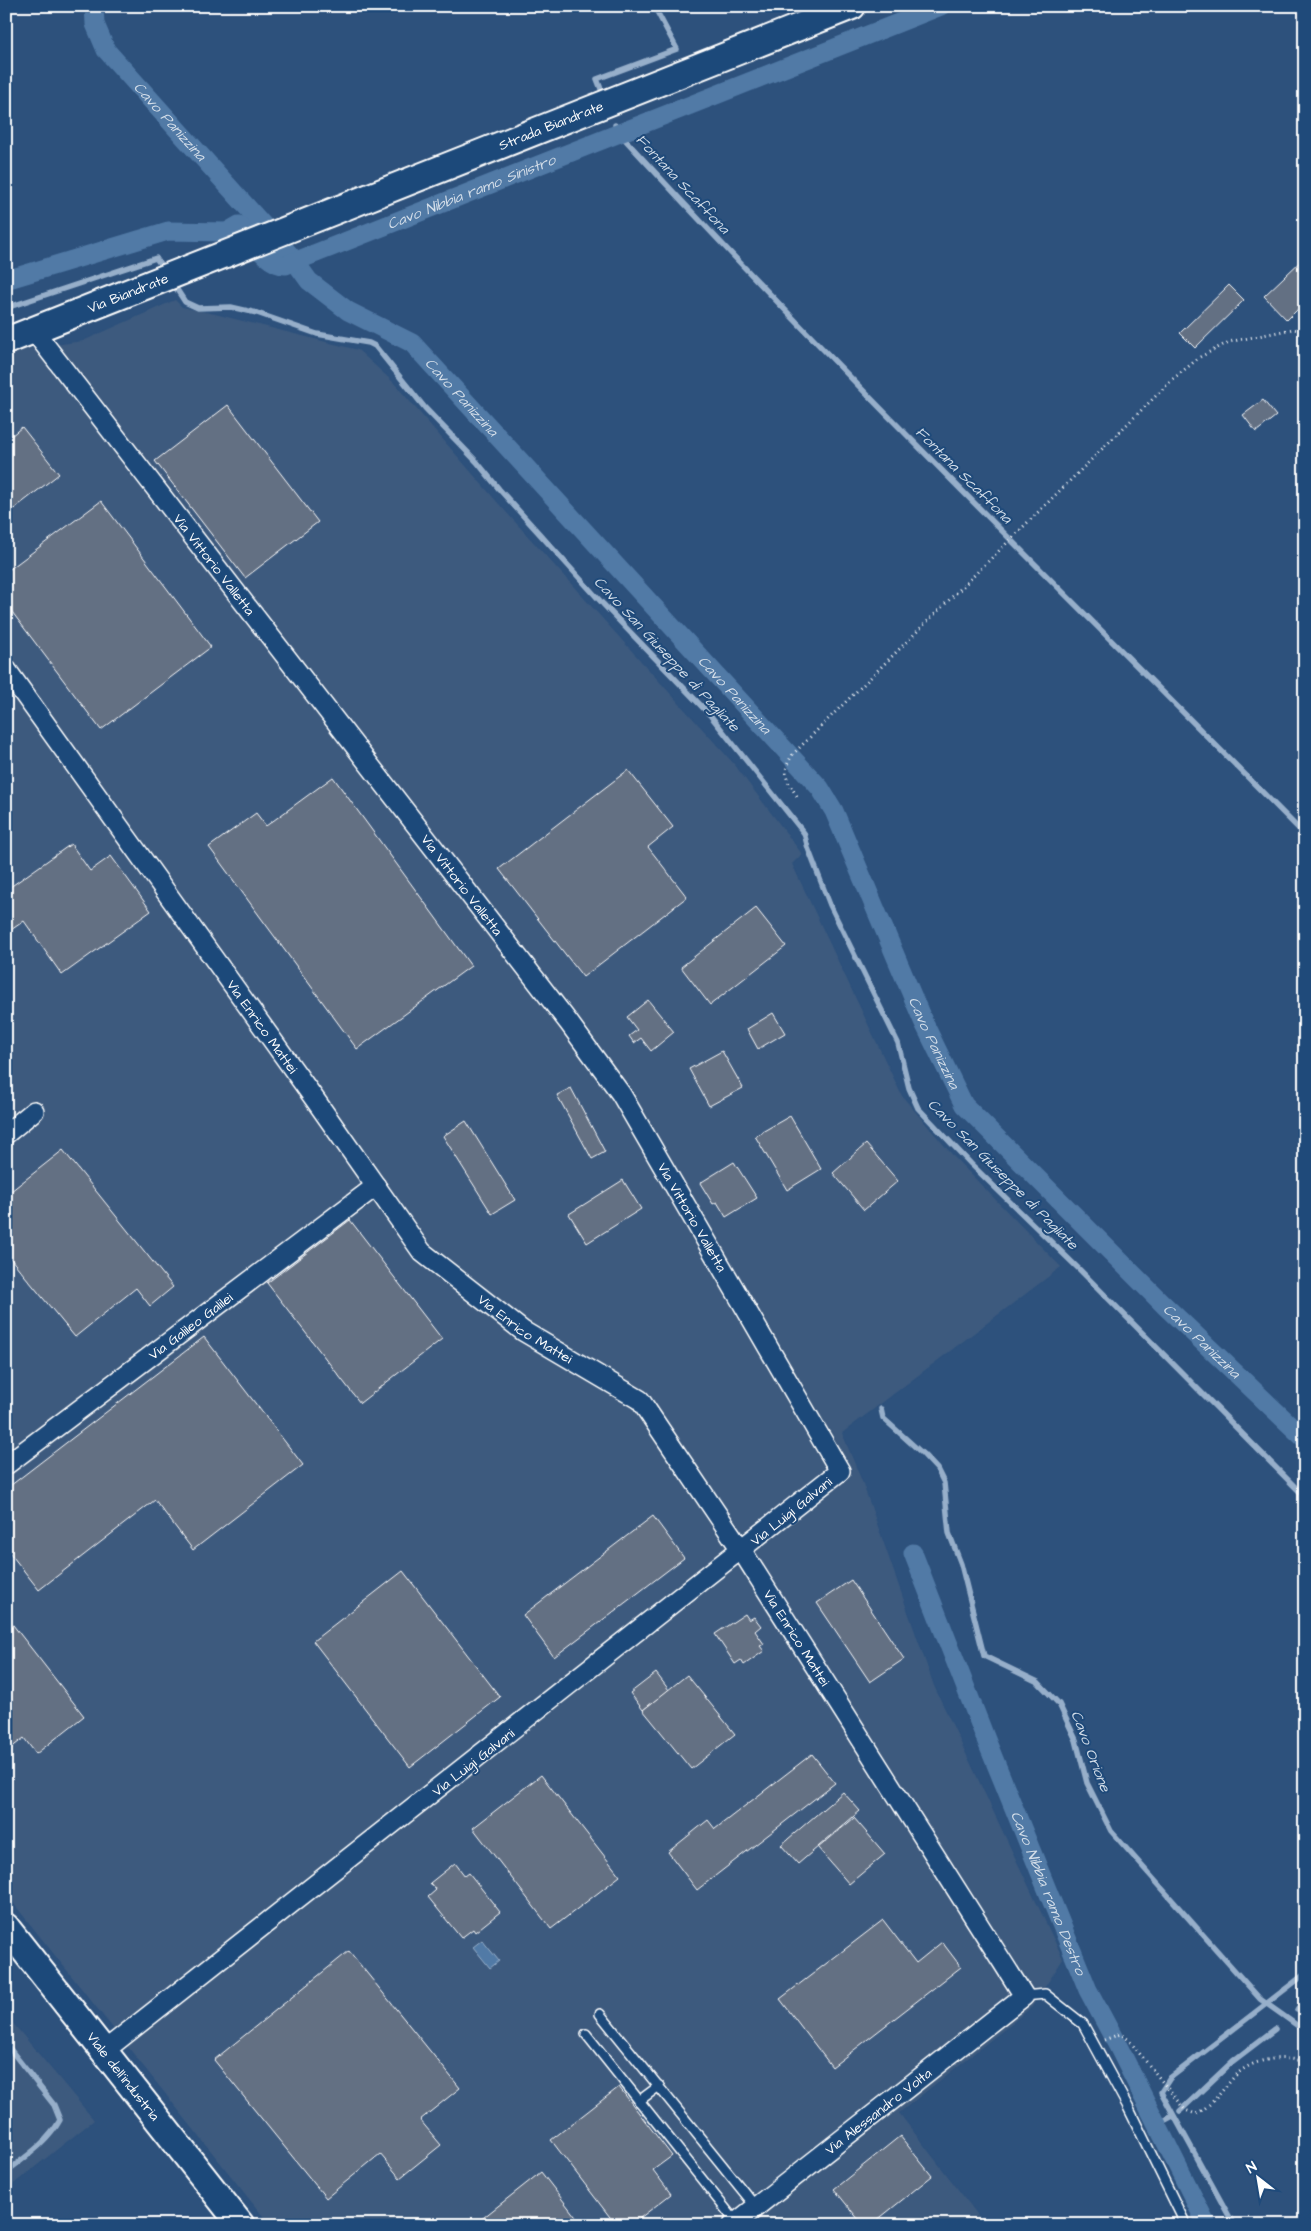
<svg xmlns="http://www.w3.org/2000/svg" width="1311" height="2231" font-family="'Architects Daughter',sans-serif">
  <rect width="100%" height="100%" fill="#2d517c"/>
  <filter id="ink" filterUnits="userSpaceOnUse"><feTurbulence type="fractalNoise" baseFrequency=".02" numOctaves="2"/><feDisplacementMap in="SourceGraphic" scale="10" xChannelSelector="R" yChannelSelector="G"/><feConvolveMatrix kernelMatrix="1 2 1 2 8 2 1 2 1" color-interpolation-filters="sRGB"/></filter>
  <g filter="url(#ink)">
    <g fill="#3d5a7e">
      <polygon points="175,300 182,307 215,314 358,350 393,382 498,503 734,764 802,854 792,864 902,1096 955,1158 1061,1267 842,1433 863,1484 934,1686 1063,1959 1032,2007 899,2113 984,2223 981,2225 270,2225 6,1894 6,357 26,349 83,341"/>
      <polygon points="6,2015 94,2120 6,2190"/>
    </g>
    <polygon fill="#517aa6" stroke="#97afca" points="482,1940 499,1961 490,1968 473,1947"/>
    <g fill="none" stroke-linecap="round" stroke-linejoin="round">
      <g stroke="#97afca" stroke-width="5.5">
        <polyline points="601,89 597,79 677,49 654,6"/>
        <path d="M 615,125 L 619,133 C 840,375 1075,602 1305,835"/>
        <polyline points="172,282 185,302 198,308 231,307 257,313 317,334 369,343 375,346 425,408 477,462 499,489 603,604 710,715 804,833 808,848 830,905 898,1043 909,1088 918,1108 971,1164 1079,1269 1305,1497"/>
        <polyline points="6,308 156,258 164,270"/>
        <polyline points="881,1409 883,1418 923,1454 937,1469 944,1483 949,1533 961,1564 984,1656 1038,1682 1059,1704 1076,1740 1087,1783 1111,1831 1260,1999 1305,2031"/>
        <polyline points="1297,2010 1298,2008 1305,2012"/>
        <path d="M 6,2044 L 54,2105 L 60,2120 C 48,2142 27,2156 6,2172"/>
        <polyline points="1180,2111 1233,2061 1275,2029"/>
        <polyline points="1156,2125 1171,2117"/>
        <polyline points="1234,2225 1161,2092 1170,2078 1305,1974"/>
      </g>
      <g stroke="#517aa6" stroke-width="19">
        <path id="s1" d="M 94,6 L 95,24 L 106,50 L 291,256 L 309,281 L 348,311 L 412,343 L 820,788 L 834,811 L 923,1021 L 964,1105 L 1164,1305 L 1305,1439"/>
        <path id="s2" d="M 6,280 L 168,231 L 227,232 L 239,225 C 251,238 267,266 286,265 L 941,6"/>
        <path id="s3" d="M 913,1553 L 987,1742 L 1088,1990 L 1118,2046 L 1207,2225"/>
      </g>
    </g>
    <g fill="#636f83" stroke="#fff">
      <polygon points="1305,257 1305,312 1299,308 1287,320 1264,296"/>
      <polygon points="1229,285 1244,300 1195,348 1180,333"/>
      <polygon points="1263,400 1276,416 1256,432 1243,415"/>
      <polygon points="228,405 318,522 245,578 155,461"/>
      <polygon points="22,427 59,474 6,515 6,440"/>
      <polygon points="101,501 211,647 101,730 6,604 6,572"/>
      <polygon points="628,770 673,827 648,847 687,897 583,977 499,869"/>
      <polygon points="333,777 471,966 357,1049 209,847 256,813 266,826"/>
      <polygon points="71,844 90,871 111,856 151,911 62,975 24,921 8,932 6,930 6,890"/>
      <polygon points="756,908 786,946 710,1005 681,967"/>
      <polygon points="648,1000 674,1032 651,1051 641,1038 634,1043 629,1036 637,1030 627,1017"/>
      <polygon points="773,1013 785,1033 758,1049 747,1029"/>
      <polygon points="722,1051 743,1088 709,1106 689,1069"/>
      <polygon points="571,1088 605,1152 592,1159 557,1095"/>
      <polygon points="790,1116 821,1169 787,1190 755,1136"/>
      <polygon points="466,1121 515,1200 492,1214 443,1136"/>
      <polygon points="866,1144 898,1181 864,1210 833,1173"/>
      <polygon points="63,1150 173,1287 150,1306 136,1288 75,1337 6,1253 6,1195"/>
      <polygon points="734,1162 757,1198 726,1217 717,1202 713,1204 700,1183"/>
      <polygon points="623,1180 641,1209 587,1243 569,1214"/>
      <polygon points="350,1220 442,1339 360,1403 267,1283"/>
      <polygon points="204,1337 303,1465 193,1550 155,1500 39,1590 6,1548 6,1489"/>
      <polygon points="653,1516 684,1558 554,1657 523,1615"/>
      <polygon points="403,1571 500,1697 410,1767 313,1641"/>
      <polygon points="851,1580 904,1659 870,1682 817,1603"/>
      <polygon points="745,1614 749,1620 754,1617 761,1626 755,1631 764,1644 760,1646 764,1651 744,1665 741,1660 735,1664 715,1634"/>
      <polygon points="6,1616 84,1716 36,1754 24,1738 6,1752"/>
      <polygon points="656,1673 669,1690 643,1710 630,1693"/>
      <polygon points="687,1675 735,1734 691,1769 643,1710"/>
      <polygon points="812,1754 835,1783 697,1890 668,1852 708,1820 715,1829"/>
      <polygon points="541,1775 620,1876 551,1929 473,1828"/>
      <polygon points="843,1792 860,1811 798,1864 781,1845"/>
      <polygon points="854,1818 885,1854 849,1884 818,1848"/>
      <polygon points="455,1863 465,1876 469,1873 500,1912 475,1932 473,1929 461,1938 428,1897 436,1890 430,1883"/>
      <polygon points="883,1920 916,1963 942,1942 961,1967 832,2067 780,1999"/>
      <polygon points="349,1951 460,2088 420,2120 441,2145 400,2178 380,2154 326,2198 214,2060"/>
      <polygon points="619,2087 672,2156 653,2170 671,2194 631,2225 616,2225 551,2140"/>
      <polygon points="900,2136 932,2176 871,2225 863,2225 834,2189"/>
      <polygon points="541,2172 582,2225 474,2225"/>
    </g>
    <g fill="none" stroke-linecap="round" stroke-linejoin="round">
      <defs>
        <g id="lane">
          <polyline points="1024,1996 1045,1994 1083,2024 1128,2107 1186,2225"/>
          <polyline points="600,2014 756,2207"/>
          <polyline points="586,2034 736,2222"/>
          <polyline points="639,2101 659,2086"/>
        </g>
        <g id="street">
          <path id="s4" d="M 34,331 L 569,1023 L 621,1094 L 840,1471 L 104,2051"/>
          <path id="s5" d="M 6,669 L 316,1101 L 422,1252 L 523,1331 L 640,1400 L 742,1551 L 1024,1996 L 733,2225"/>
          <polyline points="6,1134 34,1111"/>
          <path id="s6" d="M 6,1465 L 376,1186"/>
        </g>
        <g id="secondary">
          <path id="s7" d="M 6,341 L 852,6"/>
          <path id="s8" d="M 6,1927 L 241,2225"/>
        </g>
      </defs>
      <use href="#lane" stroke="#fff" stroke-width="12"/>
      <use href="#street" stroke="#fff" stroke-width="22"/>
      <use href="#secondary" stroke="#fff" stroke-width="30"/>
      <g stroke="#fff" stroke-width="3" stroke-dasharray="1 4" stroke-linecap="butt">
        <path d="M 797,796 C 786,780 781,772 793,754 L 1173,379 L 1200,357 L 1229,342 L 1293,329 L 1305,331"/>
        <path d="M 1104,2040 L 1120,2034 L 1128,2039 L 1185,2110 L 1196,2114 C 1213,2105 1222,2090 1235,2076 C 1253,2058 1282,2055 1305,2062"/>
      </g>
      <use href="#lane" stroke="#1f4a7a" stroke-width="9"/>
      <use href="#street" stroke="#1f4a7a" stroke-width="19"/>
      <use href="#secondary" stroke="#1f4a7a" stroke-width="26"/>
    </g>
  </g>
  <g text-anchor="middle" stroke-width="4" stroke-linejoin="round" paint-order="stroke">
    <g font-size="14" fill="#fff" stroke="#1f4a7a">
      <text dy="5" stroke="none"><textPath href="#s7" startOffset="586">Strada Biandrate</textPath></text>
      <text dy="5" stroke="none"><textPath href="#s7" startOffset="131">Via Biandrate</textPath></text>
      <text dy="5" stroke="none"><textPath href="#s4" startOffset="295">Via Vittorio Valletta</textPath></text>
      <text dy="5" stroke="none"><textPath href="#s4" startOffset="700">Via Vittorio Valletta</textPath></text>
      <text dy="5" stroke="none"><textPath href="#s5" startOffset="440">Via Enrico Mattei</textPath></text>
      <text dy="5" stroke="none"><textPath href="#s4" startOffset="1105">Via Vittorio Valletta</textPath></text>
      <text dy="5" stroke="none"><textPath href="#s6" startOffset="231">Via Galileo Galilei</textPath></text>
      <text dy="5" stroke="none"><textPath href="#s5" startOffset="845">Via Enrico Mattei</textPath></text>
      <text transform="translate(791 1511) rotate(-39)" y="5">Via Luigi Galvani</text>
      <text dy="5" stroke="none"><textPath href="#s5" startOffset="1265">Via Enrico Mattei</textPath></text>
      <text transform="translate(473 1762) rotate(-38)" y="5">Via Luigi Galvani</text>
      <text dy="5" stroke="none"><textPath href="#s8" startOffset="190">Viale dell'industria</textPath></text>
      <text transform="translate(878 2111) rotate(-38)" y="5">Via Alessandro Volta</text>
    </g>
    <g font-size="15" font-style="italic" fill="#d4dee9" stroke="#1f4a7a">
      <text dy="5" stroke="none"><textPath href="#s1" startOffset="142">Cavo Panizzina</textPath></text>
      <text transform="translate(683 184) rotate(47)" y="5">Fontana Scaffona</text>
      <text dy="5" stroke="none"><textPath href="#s2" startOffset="505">Cavo Nibbia ramo Sinistro</textPath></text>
      <text dy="5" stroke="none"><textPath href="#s1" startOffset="548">Cavo Panizzina</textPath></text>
      <text transform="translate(964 475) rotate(45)" y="5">Fontana Scaffona</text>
      <text transform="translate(667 654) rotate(47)" y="5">Cavo San Giuseppe di Pagliate</text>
      <text dy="5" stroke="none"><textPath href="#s1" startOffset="952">Cavo Panizzina</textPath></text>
      <text dy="5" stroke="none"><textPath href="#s1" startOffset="1358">Cavo Panizzina</textPath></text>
      <text transform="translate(1003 1174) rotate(45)" y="5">Cavo San Giuseppe di Pagliate</text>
      <text dy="5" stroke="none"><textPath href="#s1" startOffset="1762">Cavo Panizzina</textPath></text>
      <text transform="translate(1091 1751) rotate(69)" y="5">Cavo Orione</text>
      <text dy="5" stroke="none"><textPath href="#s3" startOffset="366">Cavo Nibbia ramo Destro</textPath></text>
    </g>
  </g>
  <rect width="1311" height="2231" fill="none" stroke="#1f4a7a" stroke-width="25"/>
  <rect x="12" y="12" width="1286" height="2206" fill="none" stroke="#fff" stroke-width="2" filter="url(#ink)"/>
  <g transform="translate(1258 2178) rotate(329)" stroke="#1f4a7a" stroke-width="4" paint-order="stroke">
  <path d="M0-4L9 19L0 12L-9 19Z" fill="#ffffff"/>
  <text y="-8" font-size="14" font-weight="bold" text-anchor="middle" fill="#ffffff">N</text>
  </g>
</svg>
